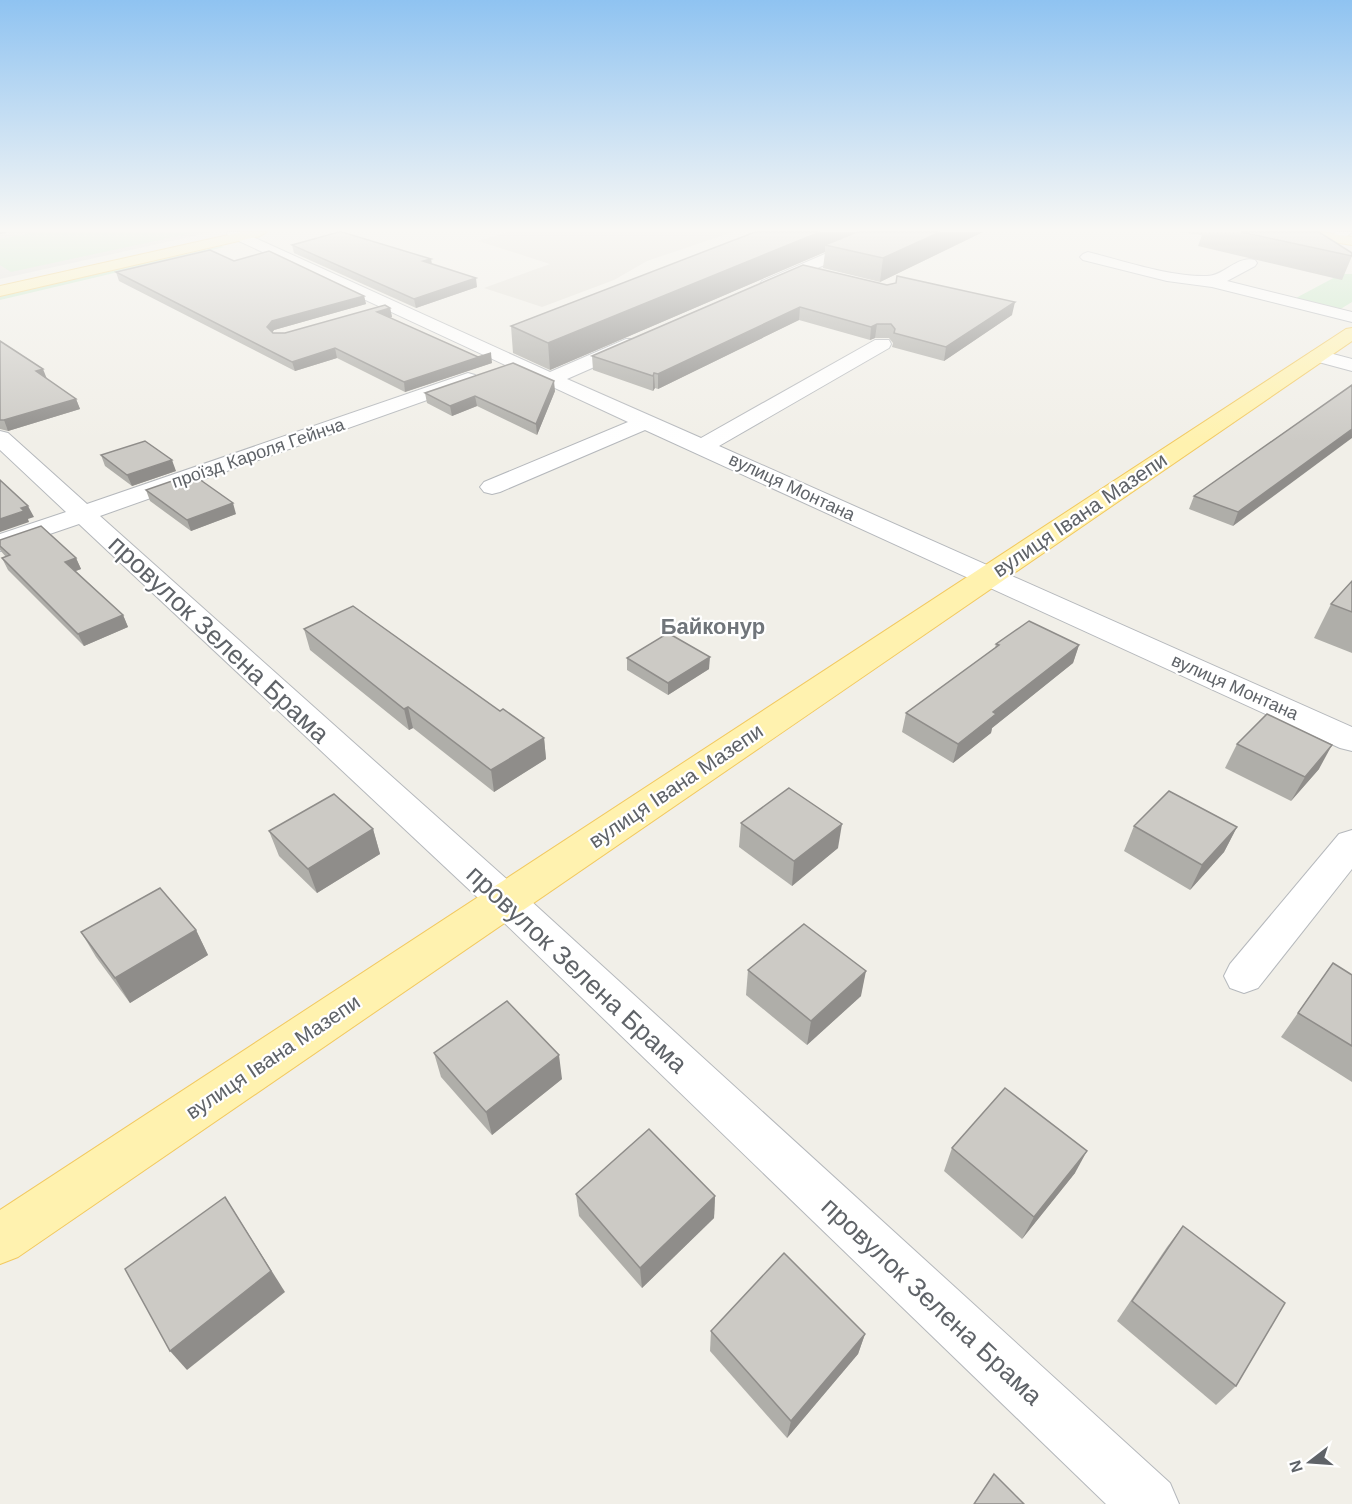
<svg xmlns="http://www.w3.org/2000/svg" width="1352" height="1504" font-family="Helvetica,sans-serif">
  <rect width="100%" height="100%" fill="#f1efe8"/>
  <polygon fill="#e0deda" points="0,232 212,232 0,279"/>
  <polygon fill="#e1ded6" points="508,232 733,232 647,261 614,280 542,307 484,288 550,264 478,241"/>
  <g fill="#c5e8c5">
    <polygon points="37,232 197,232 11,272 0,265 0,239"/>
    <polygon points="221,246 224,247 0,300 0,296"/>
    <polygon points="1341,274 1352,274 1352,302 1339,310 1294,299"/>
  </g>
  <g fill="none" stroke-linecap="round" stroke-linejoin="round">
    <defs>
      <g id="minor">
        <polygon points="227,232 242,232 550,372 626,339 640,339 642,343 640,347 567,379 701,438 875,340 889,340 891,344 889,348 719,446 1352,727 1352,751 1340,748 645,430 500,492 492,494 484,492 480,487 484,482 628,422 228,236"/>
        <polygon points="876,232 895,232 893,235 774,287 762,287 760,284 762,281"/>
        <polygon points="1336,232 1352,232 1340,242 1330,242 1328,239"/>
        <path d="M 1088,252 C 1124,261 1170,277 1207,276 C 1224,276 1237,255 1255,260 L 1257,263 L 1255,266 L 1227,281 L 1352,312 L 1352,322 L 1212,287 L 1167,281 L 1083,260 L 1080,257 L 1083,254 Z"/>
        <polygon points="1318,350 1352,359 1352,371 1311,360 1308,356 1311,352"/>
        <polygon points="468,373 475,375 478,379 475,383 100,516 520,891 1170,1483 1179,1504 1106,1504 492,911 79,524 0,551 0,534 66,512 0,450 0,431 8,433 87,504"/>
        <polygon points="1352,830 1352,869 1258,988 1244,993 1230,988 1224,976 1230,964 1339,834"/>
      </g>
      <g id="major">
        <polygon points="242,232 267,232 260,236 0,296 0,286"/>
        <polygon points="1288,232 1321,232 1352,237 1352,245 1295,236"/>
        <polygon points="1352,328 1352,341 18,1257 0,1264 0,1210 1346,329"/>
      </g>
    </defs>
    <use href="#minor" stroke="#b5b8bc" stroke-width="2"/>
    <use href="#major" stroke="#f2c960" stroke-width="2"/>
    <use href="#minor" fill="#fff" fill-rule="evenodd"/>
    <use href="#major" fill="#fff2af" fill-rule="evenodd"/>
  </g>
  <g fill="#afaea9">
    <polygon points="755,232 983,232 880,282 823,268 825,252 550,370 513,353 511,326"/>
    <polygon points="1181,232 1319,232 1352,256 1342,280 1198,246 1202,235"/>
    <polygon points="292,245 431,259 432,264 477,287 416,308 294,253"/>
    <polygon points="234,261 364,296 366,304 274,330 272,333 285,333 390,308 392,317 389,318 492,363 405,392 337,358 295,371 119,281 116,272"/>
    <polygon points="803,265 1012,315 944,361 892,347 893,343 889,338 875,338 870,340 799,320 658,389 655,388 653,391 593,370 592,356"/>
    <polygon points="0,341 47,379 76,399 80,409 8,431 0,429"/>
    <polygon points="1352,385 1233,526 1189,509 1194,496"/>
    <polygon points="555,391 537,435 477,406 452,416 427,403 425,393"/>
    <polygon points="101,455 176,471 132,486 105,466"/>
    <polygon points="146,490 236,514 191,531 150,501"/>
    <polygon points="0,540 76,558 81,569 76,571 123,615 128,627 84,646 8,570 2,558 6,557 0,550"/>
    <polygon points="1352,581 1352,653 1314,638 1331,604"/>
    <polygon points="304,629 500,711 544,738 546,759 494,792 413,728 409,730 310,650"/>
    <polygon points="996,644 1079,645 1073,663 992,728 991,733 953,763 902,732 906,713 995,648"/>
    <polygon points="627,658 709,669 668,695 627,670"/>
    <polygon points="1237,744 1319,769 1291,801 1225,768"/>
    <polygon points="741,823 838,848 792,886 739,847"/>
    <polygon points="1134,826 1237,827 1224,852 1190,890 1124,851"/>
    <polygon points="373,829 380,854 317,893 279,856 269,831"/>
    <polygon points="196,930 208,955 130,1003 96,957 81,932"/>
    <polygon points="1333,963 1352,975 1352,1082 1281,1037"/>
    <polygon points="748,970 861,996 807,1045 746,995"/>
    <polygon points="434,1053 562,1079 492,1135 441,1077"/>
    <polygon points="952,1148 1075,1173 1022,1239 944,1171"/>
    <polygon points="576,1194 715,1196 714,1218 642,1288 579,1216"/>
    <polygon points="1183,1226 1236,1386 1216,1405 1117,1321 1167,1247"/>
    <polygon points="711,1331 865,1334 858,1354 787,1438 710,1351"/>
  </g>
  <g fill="#8f8d8a">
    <polygon points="0,232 11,232 0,234"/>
    <polygon points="820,232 872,232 825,245 825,252 550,370 548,343"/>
    <polygon points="940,232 983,232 880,282 883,258"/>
    <polygon points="431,259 432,267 423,261"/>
    <polygon points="476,278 477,287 416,308 414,299"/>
    <polygon points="364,296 366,304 274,330 270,336 267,327 272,321"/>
    <polygon points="1015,302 1012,315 944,361 946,347"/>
    <polygon points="800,307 799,320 658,389 658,374"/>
    <polygon points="390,308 392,317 378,321 377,312"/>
    <polygon points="877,324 875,338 870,340 871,327"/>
    <polygon points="335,348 337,358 295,371 292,362"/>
    <polygon points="491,353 492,363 405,392 404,382"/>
    <polygon points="43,369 47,379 36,371"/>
    <polygon points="654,373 655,388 653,391 653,376"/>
    <polygon points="554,381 555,391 537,435 536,424"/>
    <polygon points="475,396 477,406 452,416 450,406"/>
    <polygon points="76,399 80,409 8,431 4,420"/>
    <polygon points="1352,429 1352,438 1233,526 1238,512"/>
    <polygon points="172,460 176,471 132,486 127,475"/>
    <polygon points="233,503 236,514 191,531 187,520"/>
    <polygon points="28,506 34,517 28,519 29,522 0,532 0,519 21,508"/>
    <polygon points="76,558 81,569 70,573 65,562"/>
    <polygon points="123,615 128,627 84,646 78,634"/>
    <polygon points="1079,645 1073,663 992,728 991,733 953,763 958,744 993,712"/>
    <polygon points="710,657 709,669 668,695 668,683"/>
    <polygon points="408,707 413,728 409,730 404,709"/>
    <polygon points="544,738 546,759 494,792 491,770"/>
    <polygon points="1332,745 1319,769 1291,801 1305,777"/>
    <polygon points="842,824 838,848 792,886 794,861"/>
    <polygon points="1237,827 1224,852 1190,890 1202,865"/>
    <polygon points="373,829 380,854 317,893 308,869"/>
    <polygon points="196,930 208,955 130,1003 115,978"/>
    <polygon points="866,971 861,996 807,1045 811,1021"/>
    <polygon points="559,1055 562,1079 492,1135 486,1112"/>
    <polygon points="1087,1151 1075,1173 1022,1239 1034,1217"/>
    <polygon points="715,1196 714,1218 642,1288 640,1268"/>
    <polygon points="225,1197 285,1292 187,1370 170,1351"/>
    <polygon points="865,1334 858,1354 787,1438 791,1421"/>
  </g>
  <g fill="#cccac5" stroke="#8f8d8a" stroke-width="1.5">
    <polygon points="339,232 342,232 431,259 423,261 476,278 414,299 292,245"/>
    <polygon points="755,232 820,232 548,343 511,326"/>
    <polygon points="857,232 940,232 883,258 825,245"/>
    <polygon points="1241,232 1319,232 1352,253 1352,256"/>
    <polygon points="210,250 234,261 269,251 364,296 272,321 267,327 273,333 285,333 385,305 390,308 377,312 478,357 491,353 404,382 335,348 292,362 116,272"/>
    <polygon points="803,265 887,285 896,283 897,276 1015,302 946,347 894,333 895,329 891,324 877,324 871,327 800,307 658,374 654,373 653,376 592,356"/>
    <polygon points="0,341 43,369 36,371 76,399 4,420 0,420"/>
    <polygon points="513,363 554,381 536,424 475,396 450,406 425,393"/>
    <polygon points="1352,385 1352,429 1238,512 1194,496"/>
    <polygon points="145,441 172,460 127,475 101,455"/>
    <polygon points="192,474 233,503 187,520 146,490"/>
    <polygon points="0,480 28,506 21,508 24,511 0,519"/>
    <polygon points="41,526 76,558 65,562 123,615 78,634 2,558 10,555 0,546 0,540"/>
    <polygon points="1352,581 1352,612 1331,604"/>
    <polygon points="353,606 500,711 503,709 544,738 491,770 408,707 404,709 304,629"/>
    <polygon points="1029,621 1079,645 993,712 996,714 958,744 906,713 999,645 996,644"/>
    <polygon points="668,633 710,657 668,683 627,658"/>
    <polygon points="1267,714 1332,745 1305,777 1237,744"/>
    <polygon points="789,788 842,824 794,861 741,823"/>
    <polygon points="1169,791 1237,827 1202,865 1134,826"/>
    <polygon points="334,794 373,829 308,869 269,831"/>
    <polygon points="160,888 196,930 115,978 81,932"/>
    <polygon points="804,924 866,971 811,1021 748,970"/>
    <polygon points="1333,963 1352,975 1352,1046 1298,1013"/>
    <polygon points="507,1001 559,1055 486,1112 434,1053"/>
    <polygon points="1005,1088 1087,1151 1034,1217 952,1148"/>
    <polygon points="649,1129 715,1196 640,1268 576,1194"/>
    <polygon points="225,1197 271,1271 170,1351 125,1269"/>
    <polygon points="1183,1226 1285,1303 1236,1386 1132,1301"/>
    <polygon points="784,1253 865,1334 791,1421 711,1331"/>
    <polygon points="994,1474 1024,1504 974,1504"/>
  </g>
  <linearGradient id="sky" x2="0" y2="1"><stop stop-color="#8fc3f1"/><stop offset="0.52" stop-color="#f9f8f5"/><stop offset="1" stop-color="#f9f8f5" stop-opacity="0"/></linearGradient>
  <rect width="1352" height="442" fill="url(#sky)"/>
  <g text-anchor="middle" stroke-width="4.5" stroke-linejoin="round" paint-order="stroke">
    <g font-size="18" fill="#5f6368" stroke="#fff">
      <text transform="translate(258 453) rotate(-19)" y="6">проїзд Кароля Гейнча</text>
      <text transform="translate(792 487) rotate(25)" y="6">вулиця Монтана</text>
      <text transform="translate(1235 687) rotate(24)" y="6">вулиця Монтана</text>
    </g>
    <g font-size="21" fill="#5f6368" stroke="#fff">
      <text transform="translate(1080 515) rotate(-34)" y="7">вулиця Івана Мазепи</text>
      <text transform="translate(676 786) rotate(-34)" y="7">вулиця Івана Мазепи</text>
      <text transform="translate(273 1057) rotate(-34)" y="7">вулиця Івана Мазепи</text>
    </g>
    <g font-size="22" font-weight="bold" fill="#70757a" stroke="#fff">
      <text x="713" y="634">Байконур</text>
    </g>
    <g font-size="26" fill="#5f6368" stroke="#fff">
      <text transform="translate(219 639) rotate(43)" y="9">провулок Зелена Брама</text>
      <text transform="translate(577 969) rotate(43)" y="9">провулок Зелена Брама</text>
      <text transform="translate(932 1301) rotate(43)" y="9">провулок Зелена Брама</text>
    </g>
  </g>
  <g transform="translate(1310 1462) rotate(253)" stroke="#ffffff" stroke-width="4.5" paint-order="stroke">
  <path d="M0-4.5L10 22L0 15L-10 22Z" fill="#5f6368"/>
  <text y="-9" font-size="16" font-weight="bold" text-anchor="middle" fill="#5f6368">N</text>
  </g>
</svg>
